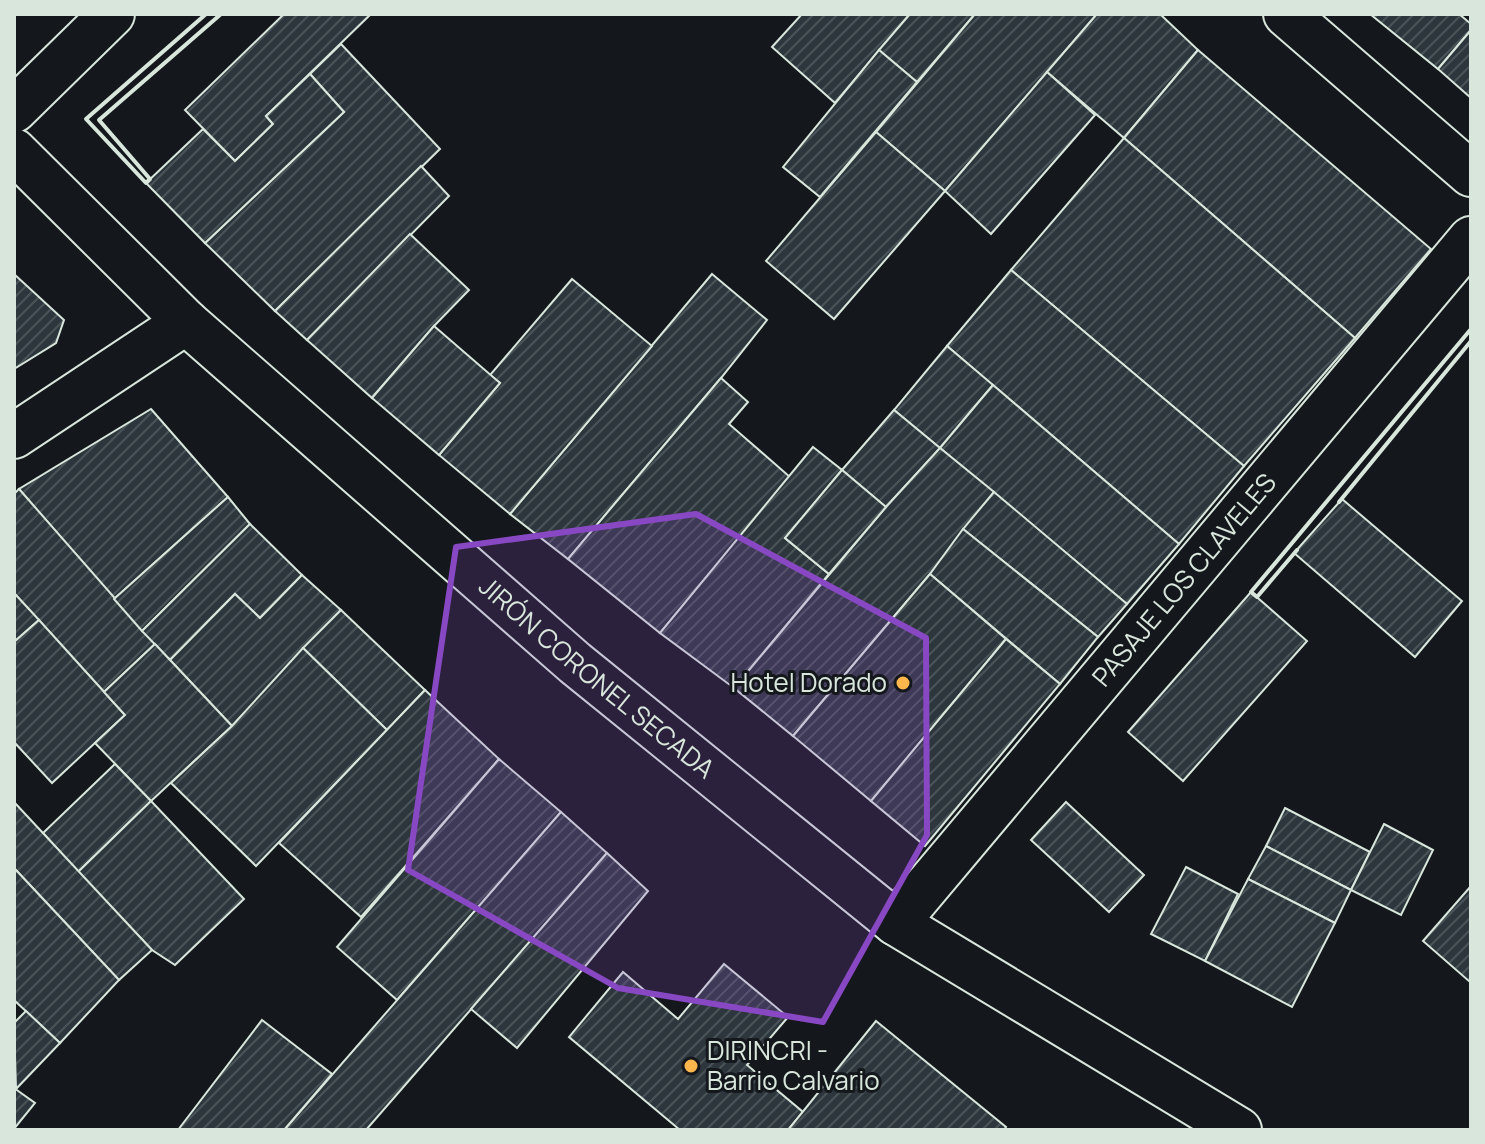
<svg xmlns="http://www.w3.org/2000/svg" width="1485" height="1144" font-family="Manrope,sans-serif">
  <defs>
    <pattern id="building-hatch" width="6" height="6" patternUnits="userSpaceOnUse" patternTransform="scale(2)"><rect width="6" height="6" fill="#2c363c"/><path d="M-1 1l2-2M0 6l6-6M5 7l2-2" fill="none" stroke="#4a5358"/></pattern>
  </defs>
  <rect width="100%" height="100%" fill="#14181c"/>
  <g fill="url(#building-hatch)" stroke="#d8e6dc" stroke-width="2">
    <polygon points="284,14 371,14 266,116 273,124 235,161 185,110"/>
    <polygon points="802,14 910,14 835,103 772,47"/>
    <polygon points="910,14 975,14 917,82 879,50"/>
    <polygon points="975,14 1097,14 945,191 876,132"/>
    <polygon points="1097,14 1160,14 1198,50 1124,138 1047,72"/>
    <polygon points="1370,14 1459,14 1471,24 1471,30 1438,69"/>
    <polygon points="1471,30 1471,98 1438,69"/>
    <polygon points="341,44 440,149 275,311 205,243 344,112 310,74"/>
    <polygon points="879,50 917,82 820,197 783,167"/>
    <polygon points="1198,50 1431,249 1355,338 1124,138"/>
    <polygon points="1047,72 1095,115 991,234 945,191"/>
    <polygon points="310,74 344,112 205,243 146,183 203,129 235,161 273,124 266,116"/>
    <polygon points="876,132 945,191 834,319 766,261"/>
    <polygon points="1124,138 1355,338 1244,466 1011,270"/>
    <polygon points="421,166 449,196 307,340 275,311"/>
    <polygon points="410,234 469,290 434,326 372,398 307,340"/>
    <polygon points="1011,270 1244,466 1179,544 947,346"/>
    <polygon points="14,274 64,320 56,343 14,369"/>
    <polygon points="712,274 767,320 721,378 568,559 510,514"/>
    <polygon points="572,279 652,346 510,514 439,455 500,383 490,375"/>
    <polygon points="434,326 500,383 439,455 372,398"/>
    <polygon points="947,346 993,385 940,448 894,410"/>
    <polygon points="721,378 748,402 729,424 790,477 660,633 568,559"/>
    <polygon points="993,385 1179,544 1127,604 940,448"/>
    <polygon points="151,409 228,497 114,599 19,489"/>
    <polygon points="894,410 940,448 886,507 842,470"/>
    <polygon points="813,447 842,470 785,538 829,574 734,688 660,633"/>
    <polygon points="940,448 994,492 930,574 793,736 734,688 886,507"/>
    <polygon points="842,470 886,507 829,574 785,538"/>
    <polygon points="19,489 155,644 104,692 14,593 14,494"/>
    <polygon points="994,492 1127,604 1098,637 963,529"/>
    <polygon points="228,497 250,524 142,631 114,599"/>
    <polygon points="1342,499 1462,601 1415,657 1294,553"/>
    <polygon points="250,524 302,575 260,618 235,594 170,660 142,631"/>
    <polygon points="963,529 1098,637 1060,684 930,574"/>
    <polygon points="930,574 1006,639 871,801 793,736"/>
    <polygon points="302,575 341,610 232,726 170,660 235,594 260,618"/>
    <polygon points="1251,592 1307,641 1183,781 1128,732"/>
    <polygon points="14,593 39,620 14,642"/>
    <polygon points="341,610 425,690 387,730 303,648"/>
    <polygon points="39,620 125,715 52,783 14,742 14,642"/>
    <polygon points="1006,639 1060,684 925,846 871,801"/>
    <polygon points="155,644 232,726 151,801 95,743 125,715 104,692"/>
    <polygon points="303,648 387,730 256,866 171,783 232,726"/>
    <polygon points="425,690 499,759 361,917 279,843"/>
    <polygon points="499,759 561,812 397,1000 337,947"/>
    <polygon points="115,764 151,801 78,872 43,833"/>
    <polygon points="151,801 244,899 175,965 152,950 78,872"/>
    <polygon points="14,802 152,950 119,980 14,868"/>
    <polygon points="1066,802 1144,875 1109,912 1031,840"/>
    <polygon points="1285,808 1370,852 1351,890 1266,846"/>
    <polygon points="561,812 607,853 366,1130 284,1130"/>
    <polygon points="1384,824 1433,850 1401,915 1351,890"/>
    <polygon points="1266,846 1351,890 1335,923 1248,879"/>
    <polygon points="607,853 648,891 517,1048 471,1009"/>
    <polygon points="1186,867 1238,894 1205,961 1151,934"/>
    <polygon points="14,868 119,980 60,1043 14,1000"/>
    <polygon points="1248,879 1335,923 1292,1007 1205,961"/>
    <polygon points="1471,886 1471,981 1470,982 1423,941"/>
    <polygon points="724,964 788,1017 747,1065 803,1112 788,1130 680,1130 569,1037 623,972 678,1019"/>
    <polygon points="26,1011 60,1043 16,1089 14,1023"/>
    <polygon points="262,1020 332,1074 284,1130 178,1130"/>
    <polygon points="876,1021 1006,1127 1004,1130 788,1130"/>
    <polygon points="14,1088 35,1103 14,1129"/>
  </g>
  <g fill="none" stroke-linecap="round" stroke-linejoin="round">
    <defs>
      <g id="minor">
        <polyline points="1286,14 1471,174"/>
        <polyline points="14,110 112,14"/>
        <polyline points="14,436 186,322"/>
        <path id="s1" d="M 896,923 L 1471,239"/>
      </g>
      <g id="secondary">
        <path id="s2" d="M 14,151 L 186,322 L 575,663 L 896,923 L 1239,1130"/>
      </g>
    </defs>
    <use href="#minor" stroke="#d8e6dc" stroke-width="48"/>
    <use href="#secondary" stroke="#d8e6dc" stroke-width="48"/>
    <use href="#minor" stroke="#14181c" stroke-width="44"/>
    <use href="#secondary" stroke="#14181c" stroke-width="44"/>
    <g stroke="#d8e6dc" stroke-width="4">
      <polyline points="206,14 86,119 146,183 150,179 99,120 221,14"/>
      <polyline points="1339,502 1471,341"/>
      <polyline points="1297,550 1257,597 1251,592 1471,329"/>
    </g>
  </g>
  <path fill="#8948c3" fill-opacity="0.2" stroke="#8948c3" stroke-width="6" stroke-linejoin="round" d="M 696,514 L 926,638 L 927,835 L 823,1022 L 618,988 L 408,870 L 456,547 Z"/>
  <g fill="#ffb74d" stroke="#14181c" stroke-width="3">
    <circle cx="903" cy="683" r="8"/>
    <circle cx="691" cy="1066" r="8"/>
  </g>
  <g text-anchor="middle" stroke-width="6" stroke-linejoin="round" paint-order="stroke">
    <g font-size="26" fill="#d8e6dc" stroke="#14181c">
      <text dy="9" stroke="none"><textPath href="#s1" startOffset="448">PASAJE LOS CLAVELES</textPath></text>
      <text dy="9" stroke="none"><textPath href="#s2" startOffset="786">JIRÓN CORONEL SECADA</textPath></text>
    </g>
    <g font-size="26" fill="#d8e6dc" stroke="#14181c" text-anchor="end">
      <text x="887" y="692">Hotel Dorado</text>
      <text x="707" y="1060" text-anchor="start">DIRINCRI -<tspan x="707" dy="30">Barrio Calvario</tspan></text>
    </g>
  </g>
  <rect width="1485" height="1144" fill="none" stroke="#d8e6dc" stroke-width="32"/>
</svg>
